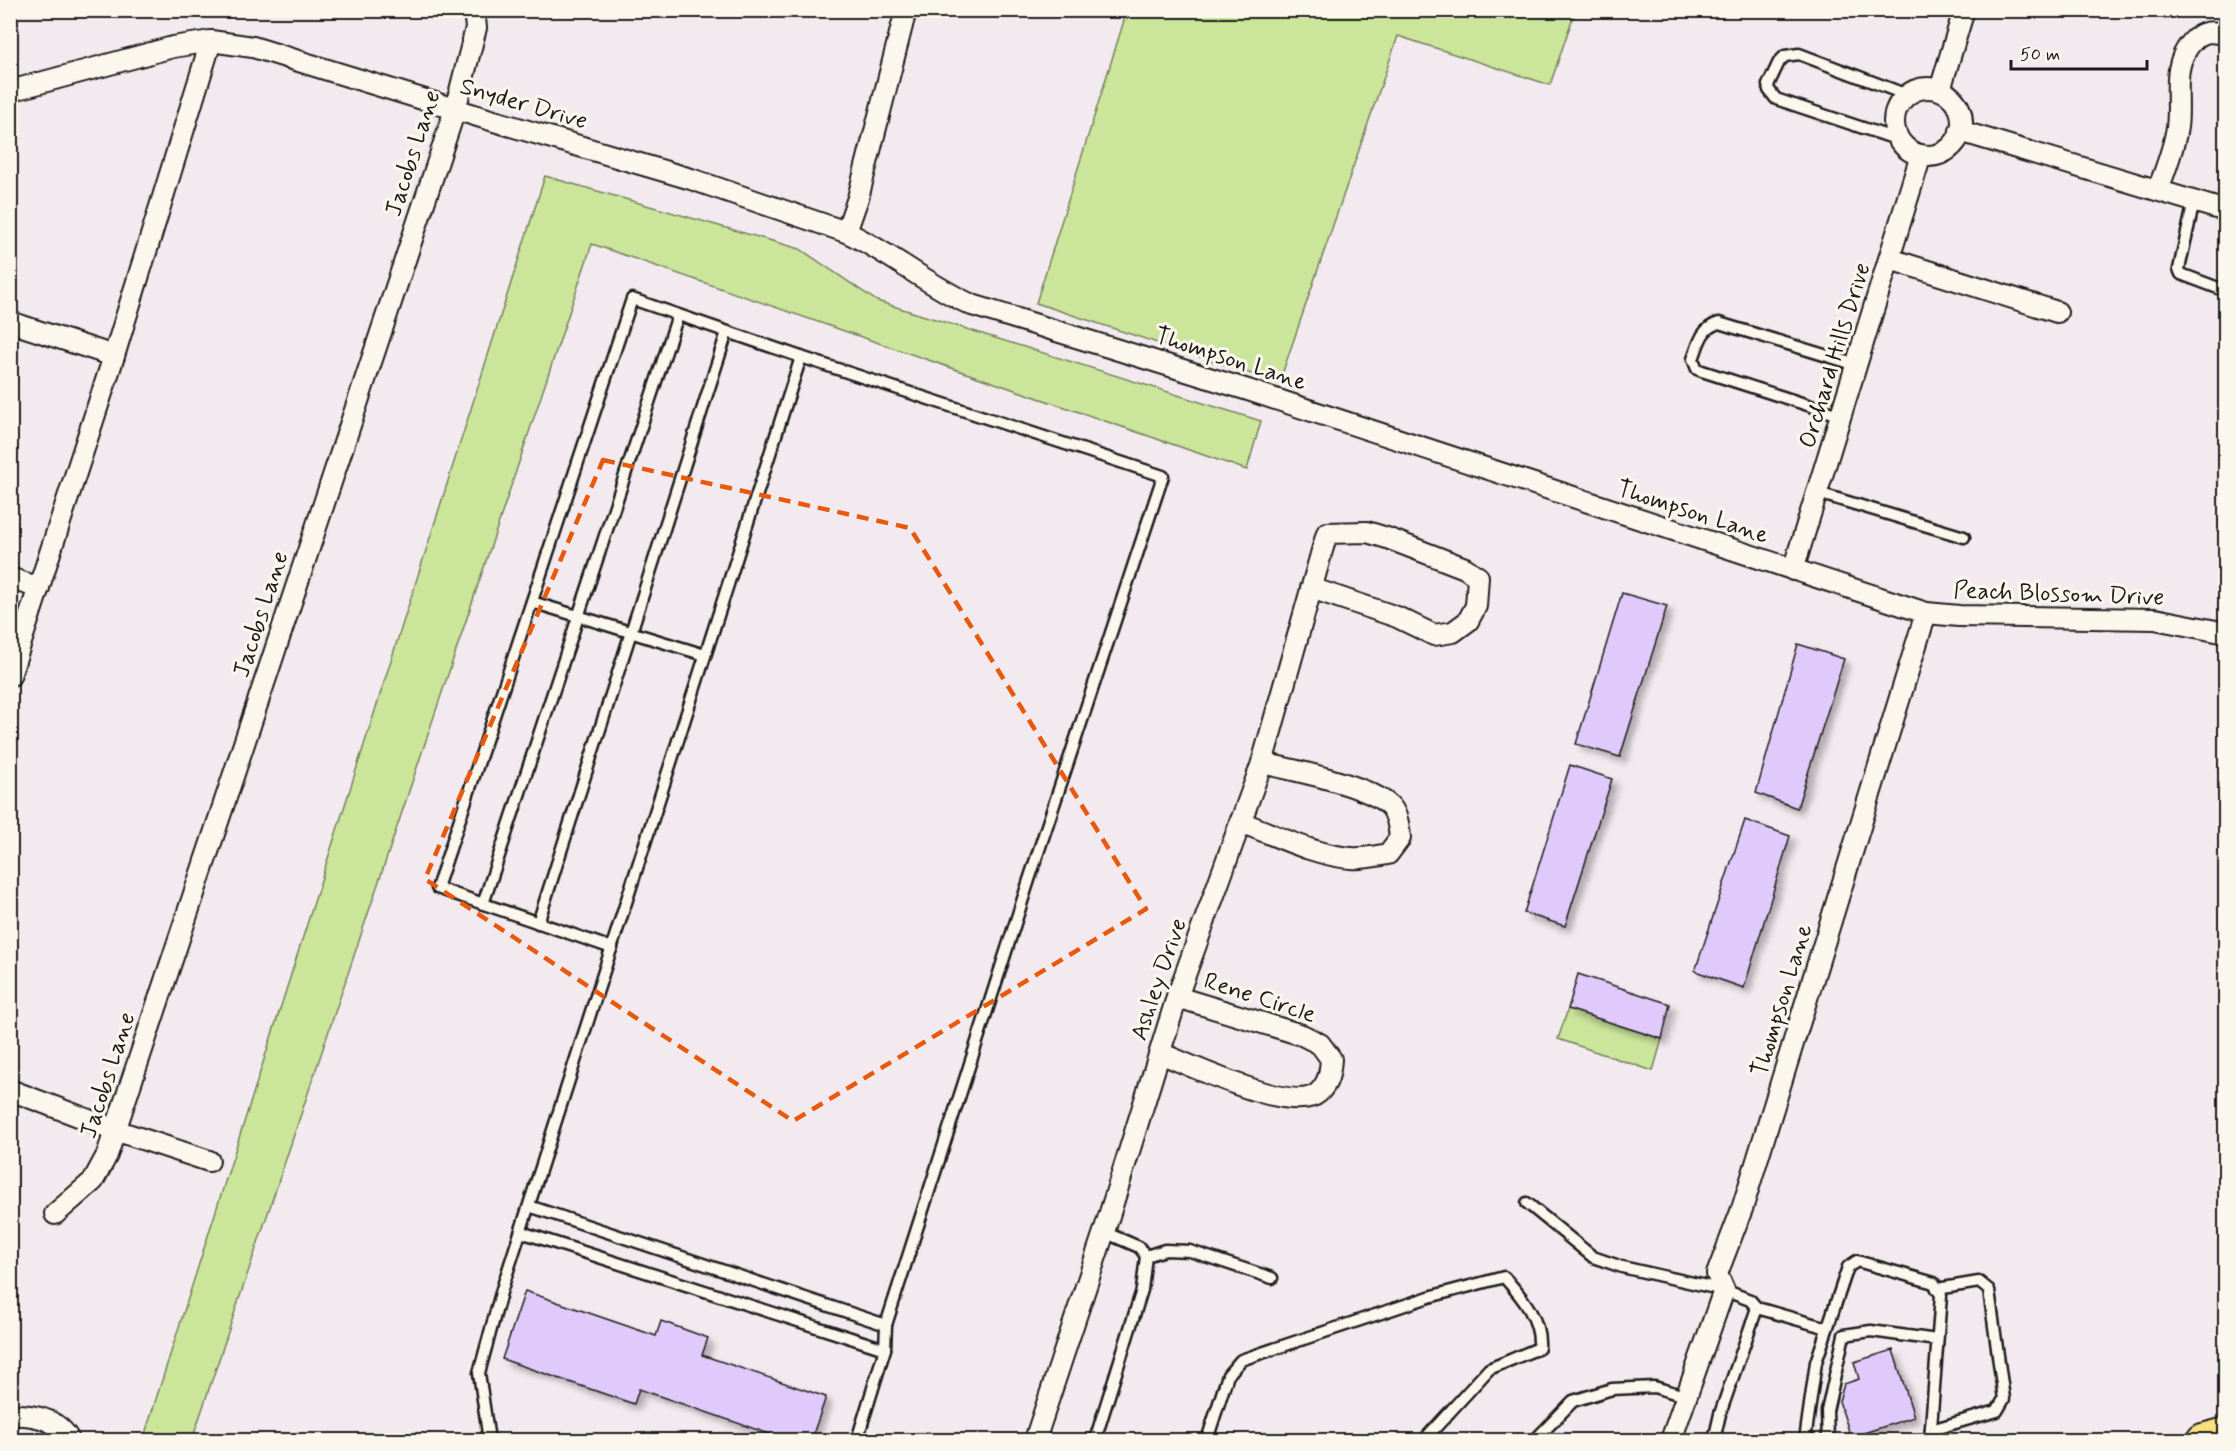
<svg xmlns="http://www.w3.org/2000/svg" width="2236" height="1451" font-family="Mynerve,sans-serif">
  <defs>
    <filter id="shadow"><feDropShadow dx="5.5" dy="5.5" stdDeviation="3" flood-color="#0004"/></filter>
  </defs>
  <rect width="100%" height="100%" fill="#f3eaf0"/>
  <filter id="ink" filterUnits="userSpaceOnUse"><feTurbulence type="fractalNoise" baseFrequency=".0167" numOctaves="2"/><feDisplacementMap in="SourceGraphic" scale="12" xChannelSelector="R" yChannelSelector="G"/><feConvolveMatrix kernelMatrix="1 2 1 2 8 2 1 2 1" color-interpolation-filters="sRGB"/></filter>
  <g filter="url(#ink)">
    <g fill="#cbe59b" stroke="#74805c" stroke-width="1.5">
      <polygon points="1127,11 1127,10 1575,11 1550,85 1398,36 1279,383 1036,303"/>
      <polygon points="545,176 800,249 877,301 1261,421 1247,470 592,244 192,1440 143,1440"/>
      <polygon points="1568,1009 1662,1039 1653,1071 1558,1039"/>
    </g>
    <g fill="#e0cafb" stroke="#1c1c1c" stroke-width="1.5" filter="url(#shadow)">
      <polygon points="1622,593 1667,606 1620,757 1576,744"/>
      <polygon points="1798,644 1844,659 1797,808 1756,793"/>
      <polygon points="1570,765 1612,779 1565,926 1524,913"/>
      <polygon points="1745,820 1790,836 1744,988 1695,971"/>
      <polygon points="1578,974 1670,1004 1662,1039 1568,1009"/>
      <polygon points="525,1291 656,1336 661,1321 708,1338 702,1355 826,1397 811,1440 787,1440 639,1389 634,1404 502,1359"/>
      <polygon points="1893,1350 1914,1417 1851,1437 1839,1401 1844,1384 1859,1379 1854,1362"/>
    </g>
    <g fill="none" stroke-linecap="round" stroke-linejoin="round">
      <defs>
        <g id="service">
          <polyline points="1899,140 1776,99 1769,90 1768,85 1779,62 1785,56 1799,54 1907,95"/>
          <polyline points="2194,201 2179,269 2181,274 2226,291"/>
          <path d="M 1842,416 L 1702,371 L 1697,369 L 1693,359 C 1699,344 1701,328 1719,323 L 1857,365"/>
          <polyline points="1818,493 1964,537"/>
          <polyline points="532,602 705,655"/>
          <polyline points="483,904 678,315"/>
          <polyline points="538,923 727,332"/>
          <polyline points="612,948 437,888 632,299 801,357"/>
          <polyline points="1527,1203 1593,1257 1622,1267 1724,1290 1750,1300 1757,1308 1720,1414 1714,1440"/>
          <polyline points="521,1232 885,1349"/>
          <polyline points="1146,1256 1165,1250 1190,1251 1272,1278"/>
          <polyline points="1757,1308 1827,1328"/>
          <polyline points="1931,1430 1997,1411 2004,1399 1989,1290 1979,1282 1937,1289"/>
          <polyline points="489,1440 479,1373 502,1289 801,357 1163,476 1029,880 886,1325 529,1206"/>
          <polyline points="857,1440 885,1349 886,1325"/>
          <polyline points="1095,1440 1142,1290 1146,1256 1139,1247 1104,1232"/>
          <path d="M 1207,1440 L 1228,1375 L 1241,1360 L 1429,1297 L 1504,1277 C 1523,1298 1541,1319 1539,1348 L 1489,1369 L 1424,1440"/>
          <polyline points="1535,1440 1573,1401 1612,1389 1654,1387 1685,1396"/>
          <polyline points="1805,1440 1816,1362 1848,1267 1857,1261 1934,1283 1941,1295 1930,1440"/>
          <polyline points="1828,1440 1827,1411 1844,1335 1871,1331 1937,1340"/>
        </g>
        <g id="minor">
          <path d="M 906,10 L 858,198 L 846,232 C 891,253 927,285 972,305 L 1248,390 L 1926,613 L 1742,1209 L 1717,1274 L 1724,1290 L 1671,1440"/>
          <circle cx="1928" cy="122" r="34"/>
          <polyline points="1940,90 1964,10"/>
          <polyline points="10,91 173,47 211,41 253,47 484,118 691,179 846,232"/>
          <polyline points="1960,131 2226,211"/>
          <path d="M 2158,190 C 2165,170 2174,149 2177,127 C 2181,98 2170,66 2192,42 C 2202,31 2211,30 2226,35"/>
          <polyline points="1890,259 2057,312"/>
          <polyline points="10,322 114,356"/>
          <polyline points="1793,570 1921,155"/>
          <polyline points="10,578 39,588"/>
          <polyline points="1926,613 1959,616 2155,619 2226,633"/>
          <polyline points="10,676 114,356 211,41"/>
          <path d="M 1240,822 C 1276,835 1313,855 1351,858 C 1364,859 1376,856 1388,854 L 1400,838 C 1399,828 1398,816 1391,807 C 1371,785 1292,770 1262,763"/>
          <path d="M 1160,1053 C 1190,1065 1293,1115 1318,1093 C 1329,1083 1330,1072 1331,1059 L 1320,1044 L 1302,1035 L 1177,997"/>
          <polyline points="10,1090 115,1130 209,1161"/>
          <polyline points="55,1214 93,1181 107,1155 455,110 476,28 474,10"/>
          <path d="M 10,1415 C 33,1414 58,1419 69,1440"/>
          <polyline points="1035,1440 1104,1232 1177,997 1262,763 1327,533 1367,532 1387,538 1465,568 1478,577 1476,606 1468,621 1453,632 1434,635 1397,617 1311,588"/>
        </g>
        <polyline id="primary" points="2203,1440 2226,1434"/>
      </defs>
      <use href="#service" stroke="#1c1c1c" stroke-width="15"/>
      <use href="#minor" stroke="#1c1c1c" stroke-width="24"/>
      <use href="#primary" stroke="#1c1c1c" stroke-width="36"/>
      <use href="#service" stroke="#fbf7ec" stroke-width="10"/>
      <use href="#minor" stroke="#fbf7ec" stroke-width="20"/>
      <use href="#primary" stroke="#fae180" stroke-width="32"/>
    </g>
  </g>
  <path fill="none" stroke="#e8590c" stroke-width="4.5" stroke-dasharray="12 8" stroke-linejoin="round" d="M 603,460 L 910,528 L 1146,909 L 793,1121 L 425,879 Z"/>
  <g text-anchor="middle" stroke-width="6" stroke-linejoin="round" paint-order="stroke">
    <g font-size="24" fill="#1c1c1c" stroke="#fbf7ec">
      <text transform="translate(524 103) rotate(16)" y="8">Snyder Drive</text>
      <text transform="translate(412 153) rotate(-72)" y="8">Jacobs Lane</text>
      <text transform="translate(1834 355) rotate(-73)" y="8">Orchard Hills Drive</text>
      <text transform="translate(1231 358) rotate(18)" y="8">Thompson Lane</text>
      <text transform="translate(1693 511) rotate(18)" y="8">Thompson Lane</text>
      <text transform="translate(2059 593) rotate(2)" y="8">Peach Blossom Drive</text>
      <text transform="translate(260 614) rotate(-72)" y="8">Jacobs Lane</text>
      <text transform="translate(1158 979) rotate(-71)" y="8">Ashley Drive</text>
      <text transform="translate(1260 997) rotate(18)" y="8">Rene Circle</text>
      <text transform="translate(1781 1000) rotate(-73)" y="8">Thompson Lane</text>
      <text transform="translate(107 1075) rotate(-72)" y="8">Jacobs Lane</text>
    </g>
  </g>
  <rect width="2236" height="1451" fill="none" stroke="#fbf7ec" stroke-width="36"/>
  <rect x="18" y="18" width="2200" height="1415" fill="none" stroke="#1c1c1c" stroke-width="2" filter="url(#ink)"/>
  <path d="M2011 60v9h136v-9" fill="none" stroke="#1c1c1c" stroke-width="3"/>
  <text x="2020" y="60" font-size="18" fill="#1c1c1c" stroke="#fbf7ec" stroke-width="4.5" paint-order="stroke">50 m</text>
</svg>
